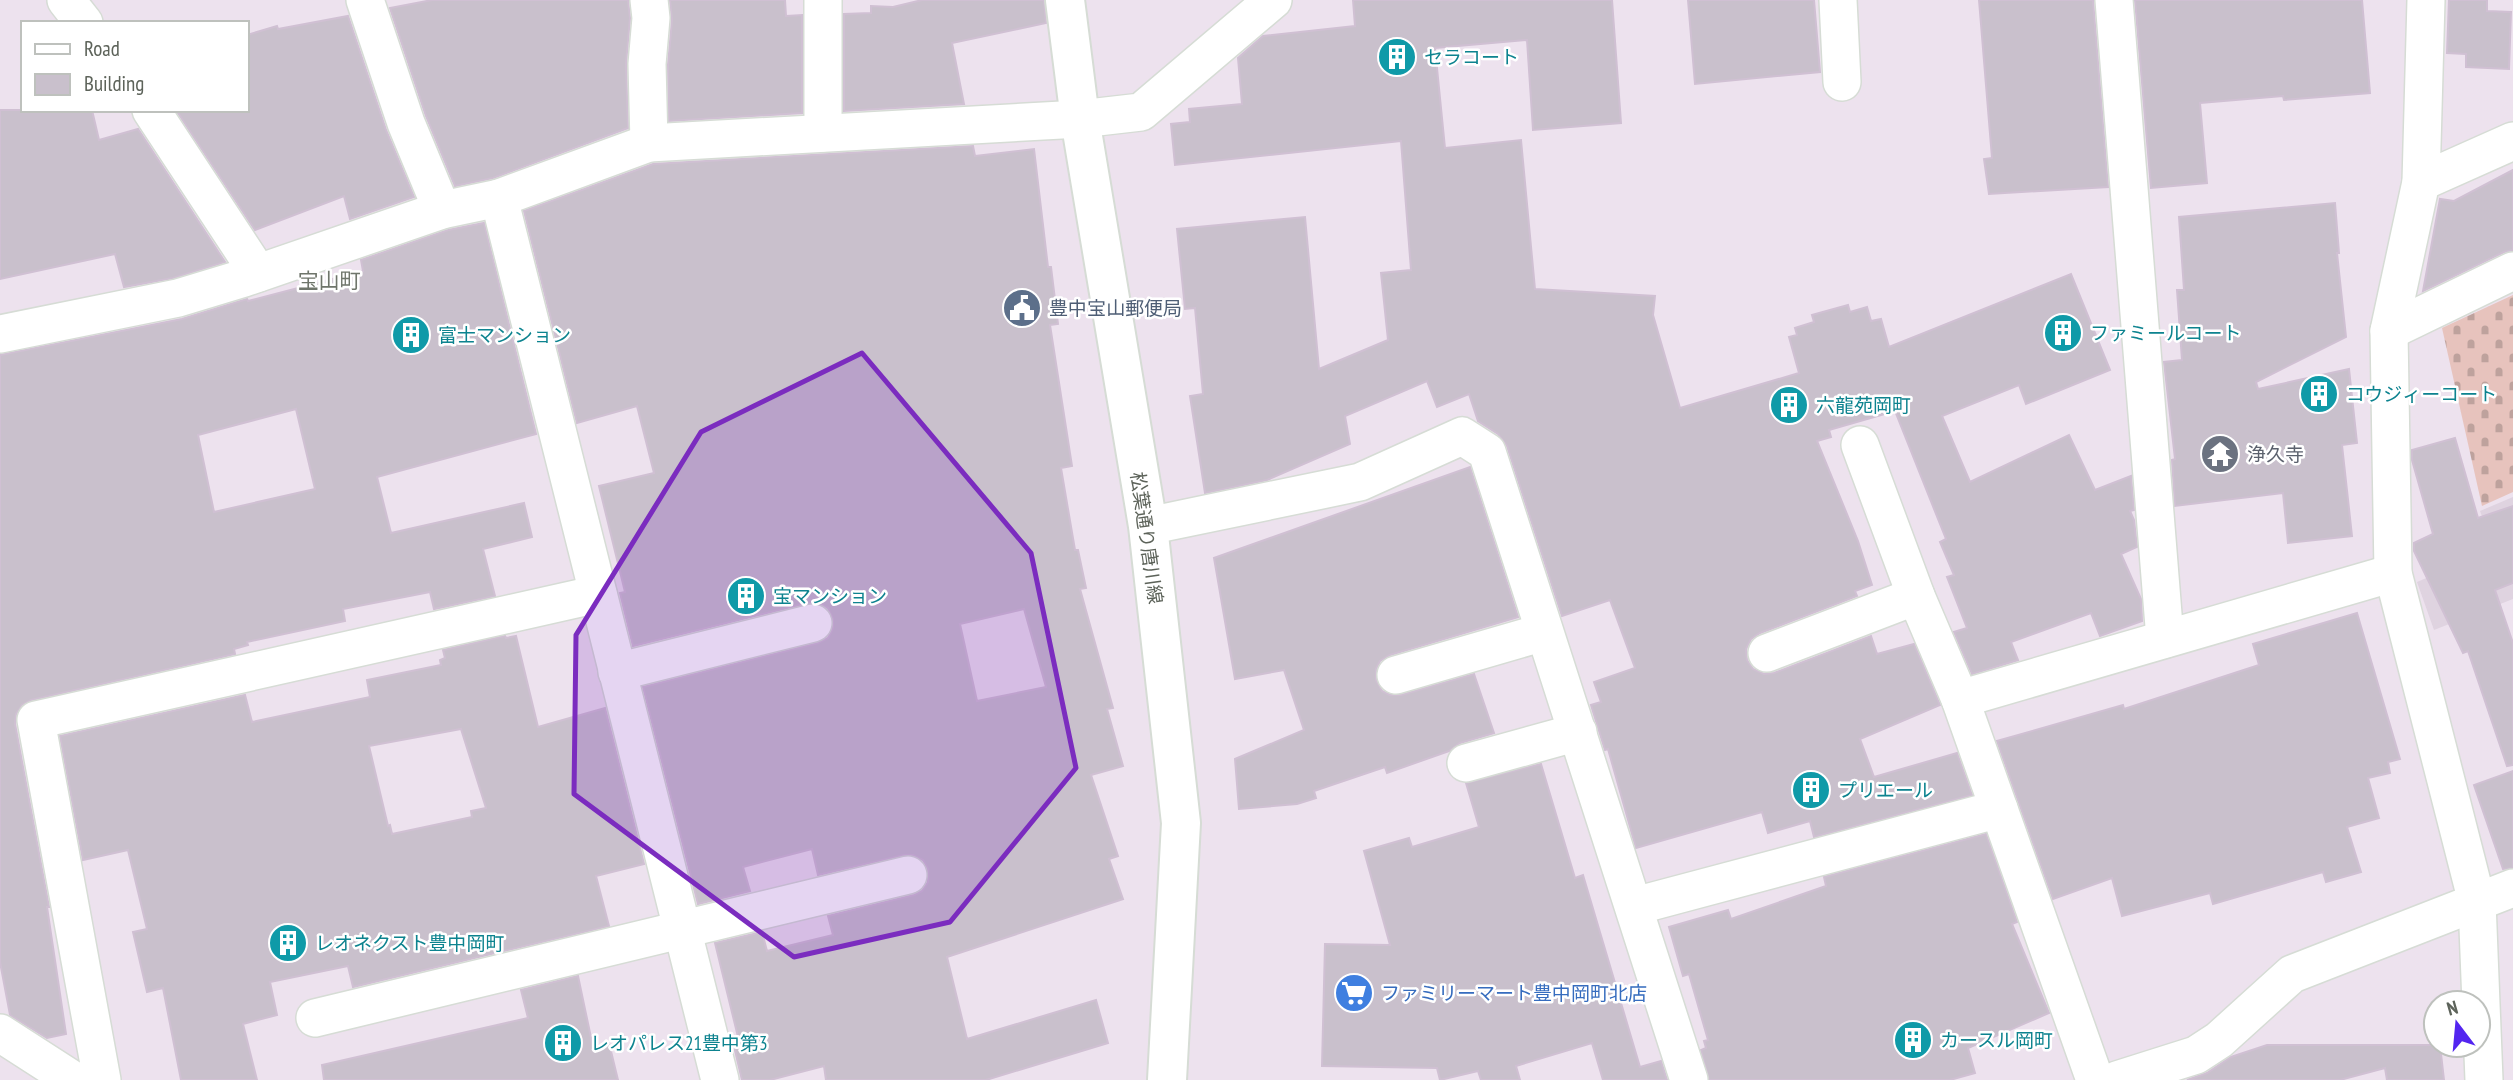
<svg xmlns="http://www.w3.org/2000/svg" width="2513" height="1080" font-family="'PT Sans Narrow','Noto Sans JP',sans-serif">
  <defs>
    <pattern id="cemetery-stones" width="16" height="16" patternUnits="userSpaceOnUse" patternTransform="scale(1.75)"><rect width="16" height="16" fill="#e7c3bd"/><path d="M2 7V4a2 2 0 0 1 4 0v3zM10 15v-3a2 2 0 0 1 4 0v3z" fill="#bea29d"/></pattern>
  </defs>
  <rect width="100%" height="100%" fill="#ede2ee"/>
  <polygon fill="#dfd3e0" points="2513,497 2513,599 2434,630 2417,582 2494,549 2480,511"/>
  <polygon fill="url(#cemetery-stones)" points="2513,295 2513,492 2482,506 2442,328"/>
  <g fill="#c9c0cc" stroke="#d0c0d3" stroke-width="2" fill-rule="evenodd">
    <polygon points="432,0 628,0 630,18 626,64 628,128 493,178 455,186 426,116 390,8"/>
    <polygon points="670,0 785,0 786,16 802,15 802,113 669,121 668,65 672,20"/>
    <polygon points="922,0 1044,0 1046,23 952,43 964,104 844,111 844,14 871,13 871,6 893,7"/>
    <polygon points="1353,0 1612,0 1621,123 1533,130 1527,40 1435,48 1445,148 1521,140 1535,289 1655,296 1653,315 1680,408 1799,373 1789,337 1797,335 1795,328 1814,322 1812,315 1848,305 1850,312 1867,307 1871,321 1881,319 1889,347 2071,274 2110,370 2026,404 2019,385 1942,416 1970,482 2069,435 2095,490 2131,476 2134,510 2130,511 2134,520 2137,547 2121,554 2141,599 2142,621 2100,636 2091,613 2011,642 2018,660 1972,674 1954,632 1967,628 1947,577 1954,575 1940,542 1946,539 1895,411 1829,430 1831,437 1817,441 1858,541 1872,585 1855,591 1857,596 1760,633 1751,639 1746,649 1747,660 1753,669 1764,674 1774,673 1871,636 1877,654 1914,644 1940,705 1860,739 1874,777 1957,753 1972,795 1814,837 1810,821 1768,833 1762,812 1636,848 1608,749 1605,750 1591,705 1601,702 1594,682 1635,668 1610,600 1562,616 1507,446 1498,434 1478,421 1469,394 1437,407 1427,381 1345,416 1350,444 1267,480 1205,493 1190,396 1203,394 1195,308 1185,309 1177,229 1305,217 1319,369 1388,340 1381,273 1411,270 1401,141 1175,165 1171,124 1190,122 1189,109 1242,104 1238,58 1263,36 1355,26"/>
    <polygon points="1688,0 1814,0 1820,72 1695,84"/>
    <polygon points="1979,0 2093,0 2108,187 1989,194 1984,159 1992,158"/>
    <polygon points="2135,0 2362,0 2370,93 2284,100 2283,96 2200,103 2207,183 2151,188"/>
    <polygon points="2449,0 2487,0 2487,11 2511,12 2509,69 2466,67 2466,54 2447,53"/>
    <polygon points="348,16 386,130 414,197 350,219 344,196 255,230 176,110 247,110 247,35 277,26 278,29"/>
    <polygon points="0,110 92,110 99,140 138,129 225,262 173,278 124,287 115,254 0,279"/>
    <path d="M 973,146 L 975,156 L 1034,149 L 1048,267 L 1051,267 L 1058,324 L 1050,325 L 1072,466 L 1061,468 L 1075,550 L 1078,550 L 1086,588 L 1080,589 L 1113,708 L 1107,709 L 1123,766 L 1091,775 L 1118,856 L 1109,859 L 1123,899 L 947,957 L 967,1039 L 1096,1000 L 1108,1043 L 986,1080 L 826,1080 L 824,1066 L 770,1080 L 742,1080 L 733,1042 L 739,1041 L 715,943 L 762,932 L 767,951 L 833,935 L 828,916 L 914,895 L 922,891 L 928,882 L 928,869 L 923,860 L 913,855 L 904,855 L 818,875 L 812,849 L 743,867 L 750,891 L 698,904 L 643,687 L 818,643 L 828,638 L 833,628 L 833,619 L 828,608 L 818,603 L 808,603 L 633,646 L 620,593 L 625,592 L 599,486 L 654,473 L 637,406 L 577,423 L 524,211 L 653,164 ZM 1024,609 L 1046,687 L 977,701 L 960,624 Z"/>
    <polygon points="2513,170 2513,250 2504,252 2423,291 2440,199 2454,201"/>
    <polygon points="2335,203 2339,253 2337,253 2346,337 2256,382 2258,389 2349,369 2357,443 2342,445 2352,536 2288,543 2283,493 2175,506 2172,460 2175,459 2164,362 2182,360 2177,290 2184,290 2179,217"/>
    <path d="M 484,223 L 536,434 L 377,477 L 391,533 L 524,503 L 532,537 L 483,549 L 495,596 L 434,609 L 430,592 L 343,609 L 345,621 L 247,642 L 248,645 L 234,649 L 235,654 L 31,700 L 22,705 L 16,714 L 15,724 L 49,907 L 47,907 L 66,1034 L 47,1038 L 10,1015 L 0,962 L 0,355 L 182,319 L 247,299 L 248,301 L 363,271 L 361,260 L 448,230 ZM 296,409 L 315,489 L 214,512 L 198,435 Z"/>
    <polygon points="2455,438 2478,518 2513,506 2513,583 2495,590 2513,643 2513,765 2507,766 2468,651 2463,653 2414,551 2414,543 2433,534 2412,460 2412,450"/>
    <polygon points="1470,467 1518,617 1390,655 1380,661 1376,669 1376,680 1382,691 1390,695 1401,695 1474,674 1494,733 1460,743 1449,751 1387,773 1385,767 1314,791 1316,798 1297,804 1239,809 1235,759 1304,730 1284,670 1235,679 1214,558"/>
    <polygon points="2357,613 2400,759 2388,762 2390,773 2368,778 2379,818 2347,827 2361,872 2326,882 2323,872 2213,904 2210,893 2122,916 2112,878 2053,899 1997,741 2123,705 2124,709 2259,665 2253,644"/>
    <path d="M 505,636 L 506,638 L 516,636 L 538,727 L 605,708 L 644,864 L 596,876 L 609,926 L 353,987 L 348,966 L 270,982 L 277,1015 L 243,1024 L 257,1080 L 181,1080 L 163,988 L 147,992 L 133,932 L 147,929 L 128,850 L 83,860 L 60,736 L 245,695 L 252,722 L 370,697 L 367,680 L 441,665 L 440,660 L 445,658 L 443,650 ZM 461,729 L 486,808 L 471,811 L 472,817 L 392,834 L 390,825 L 388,826 L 369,746 Z"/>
    <polygon points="1541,764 1575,878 1583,875 1640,1067 1661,1061 1667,1080 1603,1080 1592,1043 1516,1066 1520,1080 1481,1080 1478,1071 1440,1080 1437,1068 1322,1066 1325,944 1390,945 1364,851 1409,838 1412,847 1479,827 1466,783"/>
    <polygon points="2513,771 2513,868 2503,869 2474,785"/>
    <polygon points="1986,834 2017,922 2012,924 2049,1013 1968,1048 1975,1073 1950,1080 1709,1080 1701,1050 1706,1048 1704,1041 1708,1040 1689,974 1683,976 1669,927 1728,910 1731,919 1826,886 1824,877"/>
    <polygon points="578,976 593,1047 609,1043 618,1080 324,1080 322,1065 528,1018 521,990"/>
    <polygon points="2267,1045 2440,1045 2444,1080 2387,1080 2385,1068 2340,1080 2187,1080 2207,1073 2231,1057"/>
  </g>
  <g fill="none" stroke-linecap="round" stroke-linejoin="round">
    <defs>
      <g id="minor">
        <polyline points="66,0 84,23"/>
        <polyline points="365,0 406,123 442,210"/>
        <polyline points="649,0 651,18 647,64 649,143"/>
        <polyline points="1838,0 1842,82"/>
        <polyline points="2114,0 2165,639"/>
        <polyline points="2426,0 2421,182 2389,331 2393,573 2477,902 2484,1080"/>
        <polyline points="151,110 258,273"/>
        <polyline points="823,133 823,0"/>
        <polyline points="2421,182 2513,141"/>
        <polyline points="499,198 720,1080"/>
        <polyline points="2389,331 2513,271"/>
        <polyline points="0,334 178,298 244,278 442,210 499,198 649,143 1080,119 1141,112 1273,0"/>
        <polyline points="1860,445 1916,596 1960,699 2095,1080"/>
        <polyline points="1148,526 1360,482 1462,436 1487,452 1689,1080"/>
        <polyline points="1767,653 1916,596"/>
        <polyline points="617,672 813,623"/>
        <polyline points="1396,675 1544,632"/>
        <polyline points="1960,699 2393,573"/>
        <polyline points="1466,763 1578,732"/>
        <polyline points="1635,906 1999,809"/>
        <polyline points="315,1018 908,875"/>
        <polyline points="0,1033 73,1080"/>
        <polyline points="102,1080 36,720 598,594"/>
        <polyline points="2117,1080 2196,1055 2219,1040 2292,974 2513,888"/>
      </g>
      <polyline id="tertiary" points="1065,0 1080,119 1148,526 1181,823 1167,1080"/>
    </defs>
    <use href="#minor" stroke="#d6dcd5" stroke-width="40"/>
    <use href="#tertiary" stroke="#d6dcd5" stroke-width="42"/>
    <use href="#minor" stroke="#fff" stroke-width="37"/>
    <use href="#tertiary" stroke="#fff" stroke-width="38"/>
  </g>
  <path fill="#7b2cbf" fill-opacity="0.2" stroke="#7b2cbf" stroke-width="5" stroke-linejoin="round" d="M 862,353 L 1031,553 L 1076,768 L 950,922 L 794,957 L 574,794 L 576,635 L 701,432 Z"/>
  <defs>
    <symbol id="building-disc" viewBox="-11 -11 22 22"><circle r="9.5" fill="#0f9aa8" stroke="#fff"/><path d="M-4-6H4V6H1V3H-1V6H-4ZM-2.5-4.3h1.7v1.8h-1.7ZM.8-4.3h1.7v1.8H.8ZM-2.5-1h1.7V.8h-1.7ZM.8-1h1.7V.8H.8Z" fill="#fff"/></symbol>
    <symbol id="civic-disc" viewBox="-11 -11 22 22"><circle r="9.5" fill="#5c6f8a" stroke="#fff"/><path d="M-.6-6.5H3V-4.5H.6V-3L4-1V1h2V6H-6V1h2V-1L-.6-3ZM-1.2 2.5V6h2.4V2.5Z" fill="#fff"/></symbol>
    <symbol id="temple-disc" viewBox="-11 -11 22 22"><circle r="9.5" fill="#6b7280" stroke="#fff"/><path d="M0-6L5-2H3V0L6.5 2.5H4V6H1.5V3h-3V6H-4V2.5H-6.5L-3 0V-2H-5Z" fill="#fff"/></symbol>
    <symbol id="supermarket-disc" viewBox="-11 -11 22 22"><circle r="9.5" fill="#3f7fe0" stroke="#fff"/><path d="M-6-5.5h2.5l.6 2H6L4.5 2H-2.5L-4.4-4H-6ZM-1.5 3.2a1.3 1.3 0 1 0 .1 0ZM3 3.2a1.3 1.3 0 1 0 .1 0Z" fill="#fff"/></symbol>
  </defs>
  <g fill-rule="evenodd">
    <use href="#building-disc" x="1375" y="35" width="44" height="44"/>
    <use href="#civic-disc" x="1000" y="286" width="44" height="44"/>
    <use href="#building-disc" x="2041" y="311" width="44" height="44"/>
    <use href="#building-disc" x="389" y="313" width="44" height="44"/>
    <use href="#building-disc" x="2297" y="372" width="44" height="44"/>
    <use href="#building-disc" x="1767" y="383" width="44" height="44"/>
    <use href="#temple-disc" x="2198" y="432" width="44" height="44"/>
    <use href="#building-disc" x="724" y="574" width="44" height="44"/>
    <use href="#building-disc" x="1789" y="768" width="44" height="44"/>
    <use href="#building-disc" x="266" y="921" width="44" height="44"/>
    <use href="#supermarket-disc" x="1332" y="971" width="44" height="44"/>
    <use href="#building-disc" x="1891" y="1018" width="44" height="44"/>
    <use href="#building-disc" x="541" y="1021" width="44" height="44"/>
  </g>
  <g text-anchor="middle" stroke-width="5" stroke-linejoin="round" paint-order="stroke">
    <g font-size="19" fill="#0d838f" stroke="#fff" text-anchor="start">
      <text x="1424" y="64">セラコート</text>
      <text x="2090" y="340">ファミールコート</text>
      <text x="438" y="342">富士マンション</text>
      <text x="2346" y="401">コウジィーコート</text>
      <text x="1816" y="412">六龍苑岡町</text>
      <text x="773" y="603">宝マンション</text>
      <text x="1838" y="797">プリエール</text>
      <text x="315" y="950">レオネクスト豊中岡町</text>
      <text x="1940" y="1047">カースル岡町</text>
      <text x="590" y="1050">レオパレス21豊中第3</text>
    </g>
    <g font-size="19" fill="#4e5e75" stroke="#fff" text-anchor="start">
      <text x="1049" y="315">豊中宝山郵便局</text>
    </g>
    <g font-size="19" fill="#5b616d" stroke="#fff" text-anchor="start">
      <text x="2247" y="461">浄久寺</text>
    </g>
    <g font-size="19" fill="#5d635a" stroke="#fff">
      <text transform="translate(1147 538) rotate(82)" y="7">松葉通り唐川線</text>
    </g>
    <g font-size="19" fill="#366cbe" stroke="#fff" text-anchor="start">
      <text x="1381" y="1000">ファミリーマート豊中岡町北店</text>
    </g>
    <g font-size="21" fill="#6f756b" stroke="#fff">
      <text x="329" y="288">宝山町</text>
    </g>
  </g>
  <rect x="21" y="21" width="228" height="91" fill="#ffffff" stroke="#bec1bd" stroke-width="2"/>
  <rect x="35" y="44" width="35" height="10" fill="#ffffff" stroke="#bec1bd" stroke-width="2"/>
  <text x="84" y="56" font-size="21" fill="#5d635a">Road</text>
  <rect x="35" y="74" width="35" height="21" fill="#c9c0cc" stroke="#bec1bd" stroke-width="2"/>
  <text x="84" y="91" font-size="21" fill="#5d635a">Building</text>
  <g transform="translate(2457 1024) rotate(344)"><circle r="33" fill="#ffffff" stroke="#bec1bd" stroke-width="2"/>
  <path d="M0-5L12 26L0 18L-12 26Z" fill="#5325f0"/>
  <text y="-10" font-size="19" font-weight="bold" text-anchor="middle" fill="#5d635a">N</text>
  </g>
</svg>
